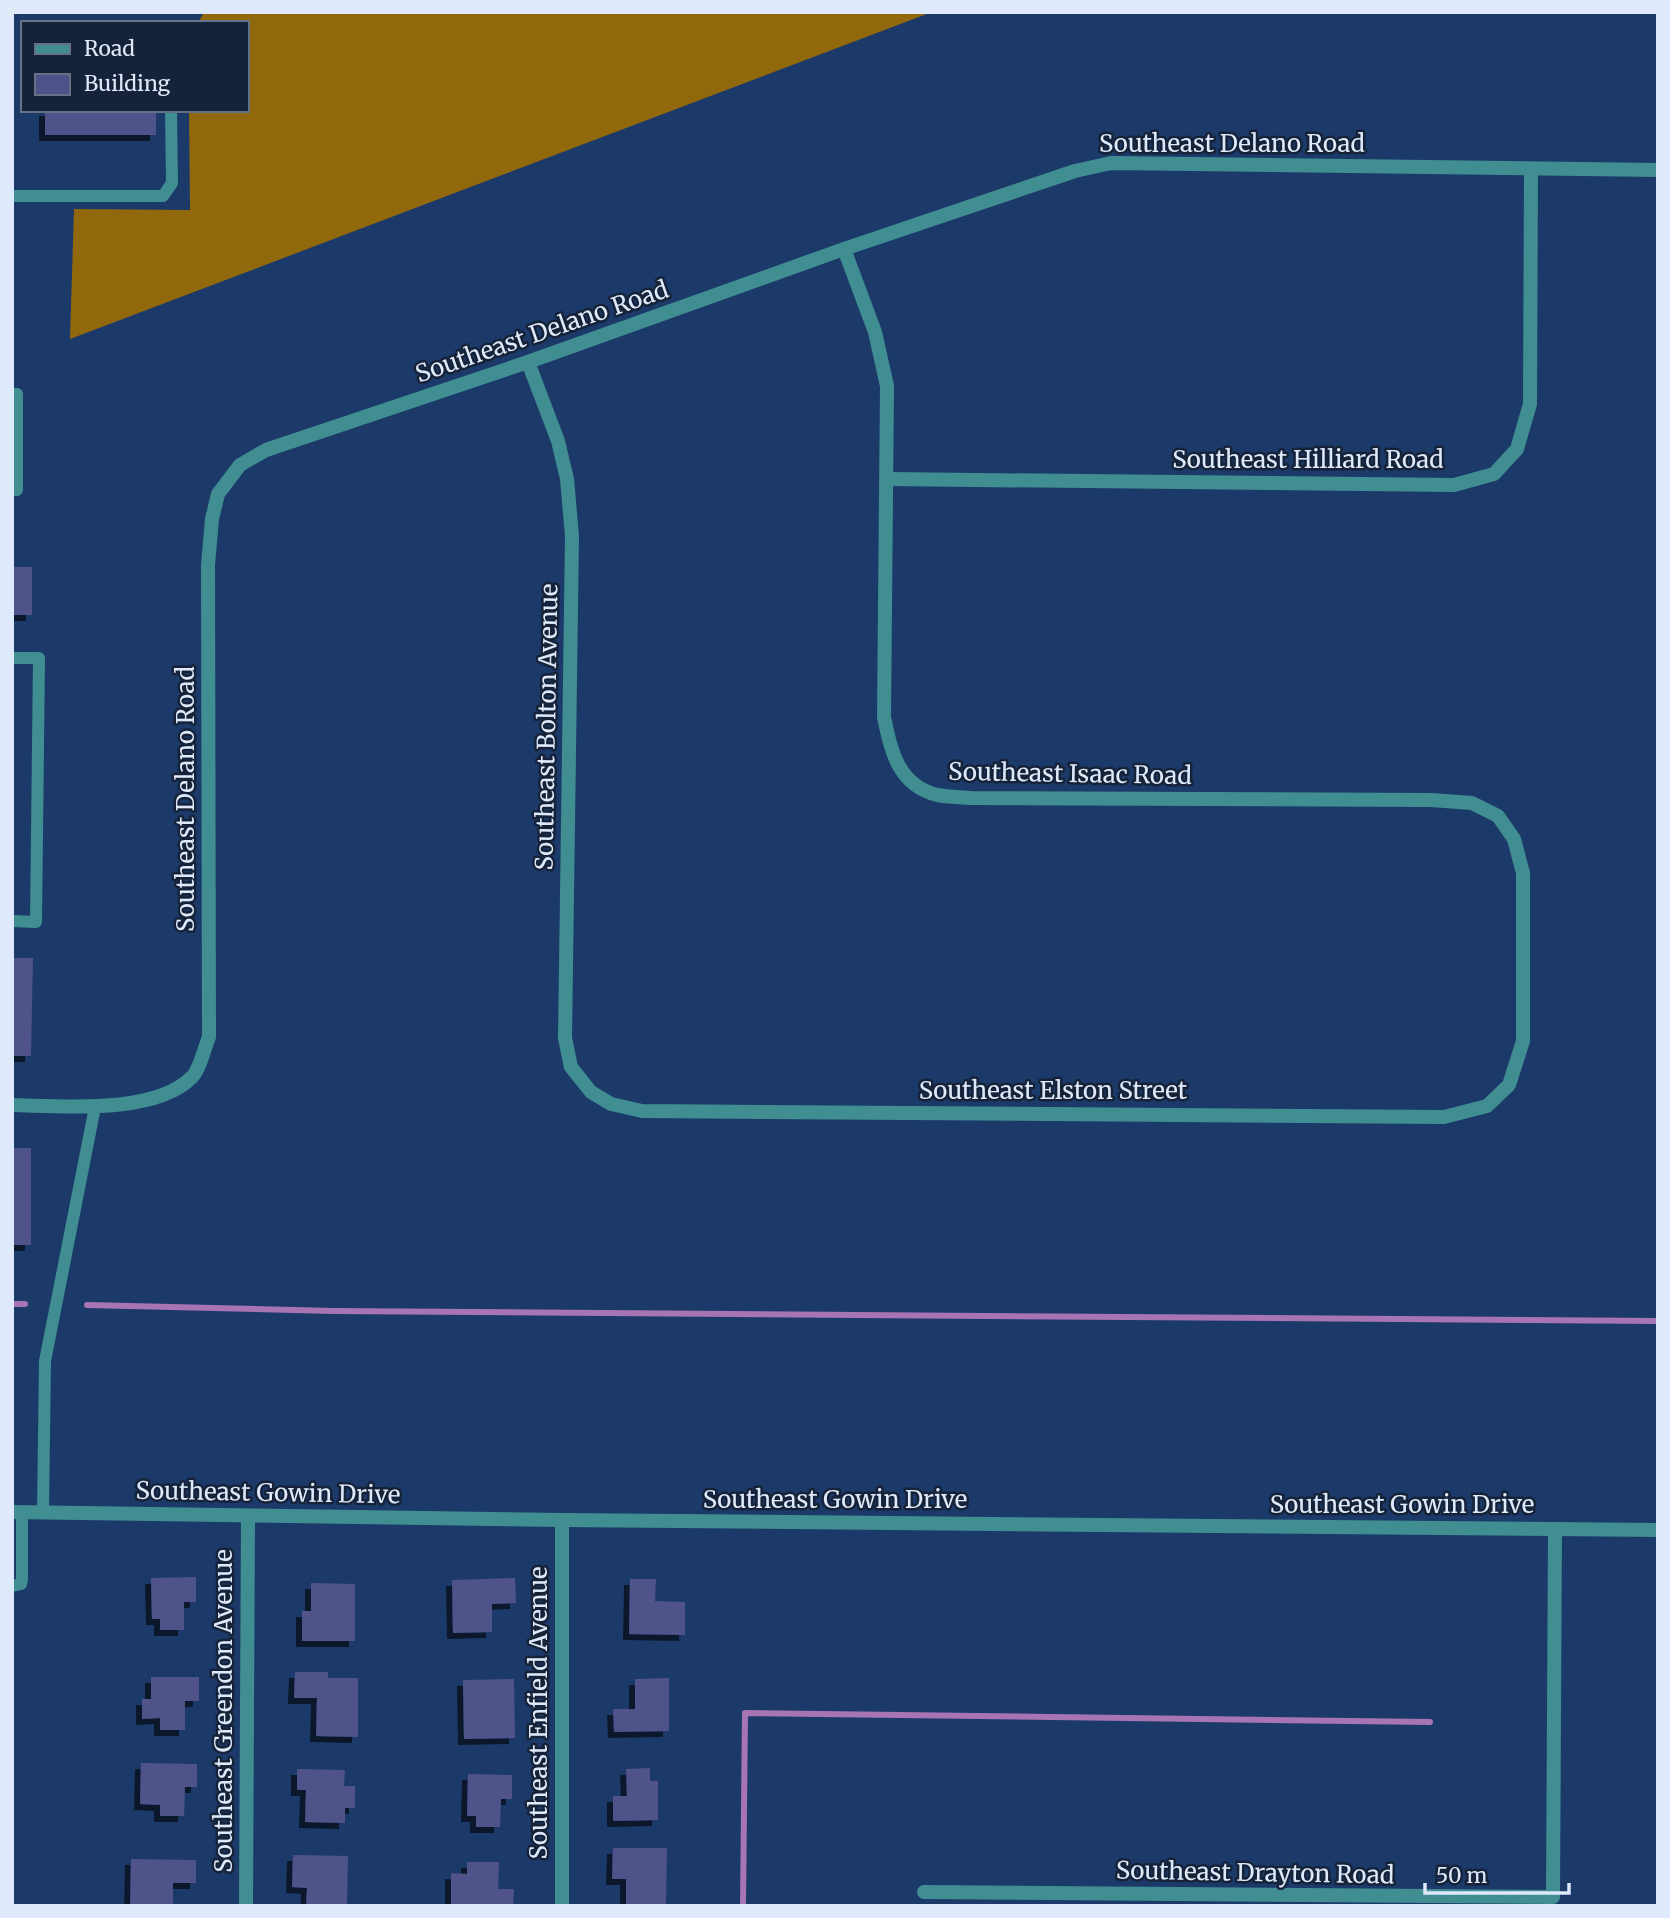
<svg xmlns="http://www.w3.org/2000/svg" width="1670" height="1918" font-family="Merriweather,serif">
  <defs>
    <filter id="shadow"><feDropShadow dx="-6" dy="6" stdDeviation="0" flood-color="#0009"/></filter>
  </defs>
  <rect width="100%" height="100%" fill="#1c3a69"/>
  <polygon fill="#92680c" points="204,12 932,12 70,339 74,209 190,210 189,110 247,110 247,23 198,23"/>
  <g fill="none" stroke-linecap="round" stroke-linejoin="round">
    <g stroke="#a774b4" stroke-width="6">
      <polyline points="12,1304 25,1304"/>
      <polyline points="87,1305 334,1311 1658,1321"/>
      <polyline points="743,1906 745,1713 1430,1722"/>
    </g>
  </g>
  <g fill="#4f528a" filter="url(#shadow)">
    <rect x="45" y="110" width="111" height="25"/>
    <rect x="12" y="567" width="20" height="48"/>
    <polygon points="12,958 33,958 31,1056 12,1056"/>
    <rect x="12" y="1148" width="19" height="97"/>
    <polygon points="196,1577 196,1602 184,1602 184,1630 160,1630 160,1619 152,1619 151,1578"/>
    <polygon points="515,1578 516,1603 492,1604 492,1632 453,1633 452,1580"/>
    <polygon points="630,1579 656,1579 655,1601 685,1602 685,1635 629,1634"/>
    <polygon points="311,1583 355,1584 355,1641 302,1641 302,1611 311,1611"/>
    <polygon points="295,1672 328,1672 328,1678 358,1678 358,1737 316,1736 317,1698 294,1698"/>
    <polygon points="151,1677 199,1677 199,1701 185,1701 185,1730 160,1730 160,1718 142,1719 142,1699 151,1699"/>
    <polygon points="669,1678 669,1731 614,1732 613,1709 635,1709 635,1679"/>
    <polygon points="514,1679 515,1738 464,1739 463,1680"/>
    <polygon points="141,1763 197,1764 197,1787 185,1787 184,1816 160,1816 160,1805 140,1804"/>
    <polygon points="650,1768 650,1781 658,1781 658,1820 613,1821 613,1796 627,1796 626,1769"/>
    <polygon points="297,1769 345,1770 344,1786 355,1786 355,1808 345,1808 345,1823 305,1822 306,1790 297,1790"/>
    <polygon points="468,1774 512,1775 512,1799 501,1799 500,1827 476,1827 476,1816 467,1816"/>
    <polygon points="613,1848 667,1848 666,1906 626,1906 626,1879 612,1879"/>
    <polygon points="293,1855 348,1856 347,1906 306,1906 307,1888 292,1887"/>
    <polygon points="131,1859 196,1860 196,1883 173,1883 173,1906 130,1906"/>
    <polygon points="467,1862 499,1862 498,1889 514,1889 513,1906 451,1906 451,1873 467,1874"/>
  </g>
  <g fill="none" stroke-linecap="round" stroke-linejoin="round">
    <g stroke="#408e91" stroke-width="12">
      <polyline points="12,196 163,196 172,183 171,110"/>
      <polyline points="12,394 17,394 17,490 12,490"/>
      <polyline points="12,658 39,658 36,922 12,921"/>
      <polyline points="43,1512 45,1361 95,1107"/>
      <polyline points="12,1586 21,1584 22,1579 22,1512"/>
    </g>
    <g stroke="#408e91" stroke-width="14">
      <path d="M 528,362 L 558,441 L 567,479 L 572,536 L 565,1038 L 571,1067 L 591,1092 L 611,1104 L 642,1111 L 1444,1117 L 1487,1106 L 1509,1085 L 1523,1041 L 1523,873 L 1514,839 L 1498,816 L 1472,803 L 1431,800 L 971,798 C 960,797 948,797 937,795 C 898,785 891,751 884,717 L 887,386 L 875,332 L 844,249"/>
      <polyline points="888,479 1454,485 1494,474 1517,449 1530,404 1531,169"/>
      <path d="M 12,1105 C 62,1106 155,1115 192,1077 C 200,1069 204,1049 209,1037 L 208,565 L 212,519 L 218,494 L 240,465 L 266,450 L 528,362 L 844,249 L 1075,171 L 1111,163 L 1658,170"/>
      <polyline points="12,1512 562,1520 1658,1530"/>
      <polyline points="562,1520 562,1906"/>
      <polyline points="924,1892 1553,1897 1555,1529"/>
      <polyline points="246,1906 248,1517"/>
    </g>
  </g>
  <g text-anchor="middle" stroke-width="5" stroke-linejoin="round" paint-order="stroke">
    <g font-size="24" fill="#dee9fb" stroke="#152237">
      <text x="1232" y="152">Southeast Delano Road</text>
      <text transform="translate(542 332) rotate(-19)" y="8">Southeast Delano Road</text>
      <text x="1308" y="468">Southeast Hilliard Road</text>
      <text transform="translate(547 727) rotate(-89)" y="8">Southeast Bolton Avenue</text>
      <text transform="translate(1070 774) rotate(1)" y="8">Southeast Isaac Road</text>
      <text transform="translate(186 799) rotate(-90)" y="8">Southeast Delano Road</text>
      <text x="1053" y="1099">Southeast Elston Street</text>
      <text transform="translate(268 1493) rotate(1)" y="8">Southeast Gowin Drive</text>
      <text x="835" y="1508">Southeast Gowin Drive</text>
      <text x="1402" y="1513">Southeast Gowin Drive</text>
      <text transform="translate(224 1711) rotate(-90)" y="8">Southeast Greendon Avenue</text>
      <text transform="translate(539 1713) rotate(-90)" y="8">Southeast Enfield Avenue</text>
      <text transform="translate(1255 1873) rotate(1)" y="8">Southeast Drayton Road</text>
    </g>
  </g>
  <rect width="1670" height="1918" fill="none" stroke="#dee9fb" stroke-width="28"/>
  <rect x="21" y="21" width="228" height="91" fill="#152237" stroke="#657285" stroke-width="2"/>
  <rect x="35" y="44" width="35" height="10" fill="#408e91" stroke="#657285" stroke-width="2"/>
  <text x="84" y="56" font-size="21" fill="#dee9fb">Road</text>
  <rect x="35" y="74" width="35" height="21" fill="#4f528a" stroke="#657285" stroke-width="2"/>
  <text x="84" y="91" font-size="21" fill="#dee9fb">Building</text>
  <path d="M1425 1883v10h144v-10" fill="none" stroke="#dee9fb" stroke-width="3.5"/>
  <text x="1436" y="1883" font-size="21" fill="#dee9fb" stroke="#152237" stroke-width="5" paint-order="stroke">50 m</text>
</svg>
